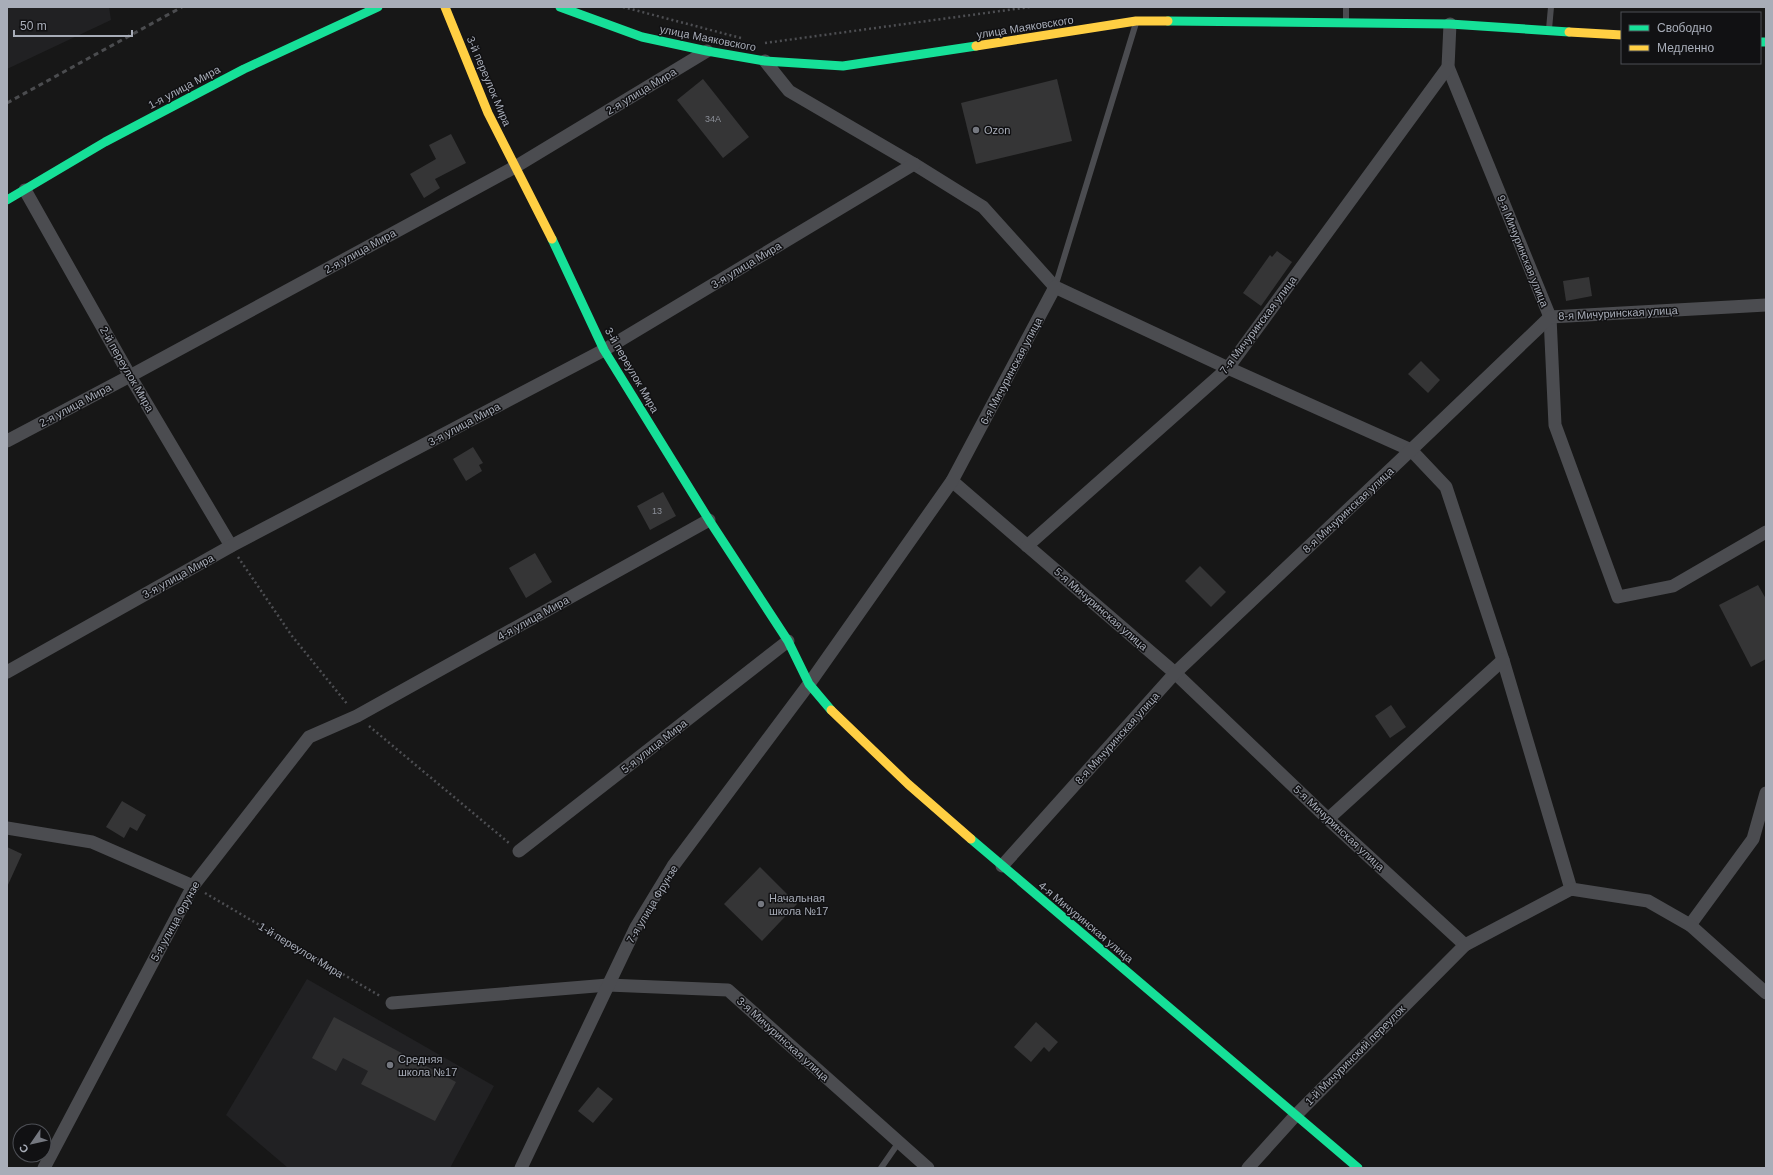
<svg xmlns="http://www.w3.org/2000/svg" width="1773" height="1175" font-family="Helvetica,sans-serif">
  <rect width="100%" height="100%" fill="#171717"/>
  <g fill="#212123">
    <polygon points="7,7 109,7 111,20 7,69"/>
    <polygon points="307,979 494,1086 450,1168 288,1168 226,1115"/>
  </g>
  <g fill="#353536">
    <polygon points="703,79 749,137 723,158 677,100"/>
    <polygon points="1057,79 1072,141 976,164 961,103"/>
    <polygon points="451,134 466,163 435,179 440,188 424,198 410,174 436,159 429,145"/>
    <polygon points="1277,251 1292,262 1261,306 1243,293 1270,255 1272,257"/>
    <polygon points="1589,277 1592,296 1566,301 1563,281"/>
    <polygon points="1421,361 1440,380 1428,393 1408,374"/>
    <polygon points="473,447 483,463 479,465 482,471 466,481 453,459"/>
    <polygon points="663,492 676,516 650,530 637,506"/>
    <polygon points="535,553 552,582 526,598 509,568"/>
    <polygon points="1200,566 1226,592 1211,607 1185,581"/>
    <polygon points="1758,585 1766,599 1766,659 1751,667 1719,605"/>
    <polygon points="1391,705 1406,727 1390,738 1375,716"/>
    <polygon points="122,801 146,815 137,831 130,827 124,838 106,827"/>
    <polygon points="7,847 22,854 7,887"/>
    <polygon points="760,867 797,904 762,941 724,904"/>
    <polygon points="334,1017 456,1082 435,1121 361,1084 368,1071 343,1058 336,1071 312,1058"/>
    <polygon points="1036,1022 1058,1042 1049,1052 1044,1047 1031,1062 1014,1047"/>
    <polygon points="598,1087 613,1099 593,1123 578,1111"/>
  </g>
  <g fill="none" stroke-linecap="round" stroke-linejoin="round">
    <g stroke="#4d4e52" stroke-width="2.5" stroke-dasharray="2 3" stroke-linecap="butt">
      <polyline points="623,7 741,38"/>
      <polyline points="765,43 1030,7"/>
      <polyline points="238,557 292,636 348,705"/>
      <polyline points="369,726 509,843"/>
      <polyline points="205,893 380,996"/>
    </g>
    <g stroke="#4b4c50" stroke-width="6">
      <polyline points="1346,7 1346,21"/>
      <polyline points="1549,29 1551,7"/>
      <polyline points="1055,287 1136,23"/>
      <polyline points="881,1168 899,1142"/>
    </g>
    <g stroke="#4b4c50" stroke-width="13">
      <polyline points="1450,24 1448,67 1550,317 1555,425 1618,597 1673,586 1766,532"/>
      <polyline points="765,61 789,91 914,164 983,207 1055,287 1228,368 1411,450 1446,487 1503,660 1571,889"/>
      <polyline points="25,190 130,376 231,546"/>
      <polyline points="7,441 130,376 515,167 707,51"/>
      <polyline points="952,481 1175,673 1328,819 1465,945"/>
      <polyline points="1027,546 1228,368 1448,67"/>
      <polyline points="7,672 231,546 604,350 914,164"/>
      <polyline points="1328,819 1503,660"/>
      <polyline points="7,828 92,842 193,886"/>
      <polyline points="519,851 788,641"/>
      <polyline points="1002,866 1175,673 1411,450 1550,317 1766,305"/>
      <polyline points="1690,925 1753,839 1766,793"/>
      <polyline points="392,1003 608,985 728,990 928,1168"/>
      <polyline points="44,1168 193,886 309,737 357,716 709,520"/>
      <polyline points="521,1168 636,927 673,866 809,684 952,481 1055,287"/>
      <polyline points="1248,1168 1295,1116 1465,945 1571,889 1648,901 1690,925 1766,993"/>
    </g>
    <g stroke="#16e098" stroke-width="9">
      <polyline points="560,7 642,37 707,51 765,61 843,66 976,46"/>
      <polyline points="1168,21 1450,24 1569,32"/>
      <polyline points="1760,42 1766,42"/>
      <polyline points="7,200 105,142 244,69 378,7"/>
      <polyline points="552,239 604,350 709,520 788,641 809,684 831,710"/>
      <polyline points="971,839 1358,1168"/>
    </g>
    <g stroke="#ffcf43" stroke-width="9">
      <polyline points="445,7 488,113 552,239"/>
      <polyline points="1569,32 1622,35"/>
      <polyline points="976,46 1136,21 1168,21"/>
      <polyline points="831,710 908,784 971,839"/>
    </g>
    <polyline stroke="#4b4c4f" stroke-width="3" stroke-dasharray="5 4" stroke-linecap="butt" points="7,103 182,7"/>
  </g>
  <g fill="#757880" stroke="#111113" stroke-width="1.5">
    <circle cx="976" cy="130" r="4"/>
    <circle cx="761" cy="904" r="4"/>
    <circle cx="390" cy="1065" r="4"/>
  </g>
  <g text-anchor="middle" stroke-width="3" stroke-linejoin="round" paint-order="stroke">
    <g font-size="9" fill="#8b8f98">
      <text x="713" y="122">34А</text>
      <text x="657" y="514">13</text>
    </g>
    <g font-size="11" fill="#a8adb8" stroke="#111113">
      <text transform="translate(1025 27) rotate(-9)" y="4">улица Маяковского</text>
      <text transform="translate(708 38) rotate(11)" y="4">улица Маяковского</text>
      <text transform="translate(489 81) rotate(67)" y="4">3-й переулок Мира</text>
      <text transform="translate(184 87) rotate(-28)" y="4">1-я улица Мира</text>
      <text transform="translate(641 91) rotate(-31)" y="4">2-я улица Мира</text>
      <text transform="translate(360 251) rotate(-29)" y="4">2-я улица Мира</text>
      <text transform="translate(1523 251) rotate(68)" y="4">9-я Мичуринская улица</text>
      <text transform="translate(746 265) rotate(-31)" y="4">3-я улица Мира</text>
      <text transform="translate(1618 313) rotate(-3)" y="4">8-я Мичуринская улица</text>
      <text transform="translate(1258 325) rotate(-53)" y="4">7-я Мичуринская улица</text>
      <text transform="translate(127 369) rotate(60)" y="4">2-й переулок Мира</text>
      <text transform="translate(632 370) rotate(60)" y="4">3-й переулок Мира</text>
      <text transform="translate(1011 371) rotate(-62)" y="4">6-я Мичуринская улица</text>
      <text transform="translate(75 405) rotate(-28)" y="4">2-я улица Мира</text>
      <text transform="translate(464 424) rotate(-28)" y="4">3-я улица Мира</text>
      <text transform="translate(1348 510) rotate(-43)" y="4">8-я Мичуринская улица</text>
      <text transform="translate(178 576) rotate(-29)" y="4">3-я улица Мира</text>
      <text transform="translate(1101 609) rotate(41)" y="4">5-я Мичуринская улица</text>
      <text transform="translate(533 618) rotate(-29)" y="4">4-я улица Мира</text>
      <text transform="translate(1117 738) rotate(-48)" y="4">8-я Мичуринская улица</text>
      <text transform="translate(654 746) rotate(-38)" y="4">5-я улица Мира</text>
      <text transform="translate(1339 828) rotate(43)" y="4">5-я Мичуринская улица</text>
      <text transform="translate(652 904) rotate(-59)" y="4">7-я улица Фрунзе</text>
      <text transform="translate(175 921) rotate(-61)" y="4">5-я улица Фрунзе</text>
      <text transform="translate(1086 922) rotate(40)" y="4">4-я Мичуринская улица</text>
      <text transform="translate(301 950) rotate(31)" y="4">1-й переулок Мира</text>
      <text transform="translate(783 1039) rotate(42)" y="4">3-я Мичуринская улица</text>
      <text transform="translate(1355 1055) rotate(-45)" y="4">1-й Мичуринский переулок</text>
    </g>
    <g font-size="11" fill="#a8adb8" stroke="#111113" text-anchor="start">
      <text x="984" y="134">Ozon</text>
      <text x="769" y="902">Начальная<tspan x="769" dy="13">школа №17</tspan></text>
      <text x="398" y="1063">Средняя<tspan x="398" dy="13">школа №17</tspan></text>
    </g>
  </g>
  <rect width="1773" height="1175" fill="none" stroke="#a8adb8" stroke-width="16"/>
  <rect x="1621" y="12" width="140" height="52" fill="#111113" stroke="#4d4f55"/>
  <rect x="1629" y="25" width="20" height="6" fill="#16e098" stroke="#4d4f55"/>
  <text x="1657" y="32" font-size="12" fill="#a8adb8">Свободно</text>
  <rect x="1629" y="45" width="20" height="6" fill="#ffcf43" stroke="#4d4f55"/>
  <text x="1657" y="52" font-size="12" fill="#a8adb8">Медленно</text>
  <g transform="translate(32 1143) rotate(236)"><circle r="19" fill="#111113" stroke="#4d4f55"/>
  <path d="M0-3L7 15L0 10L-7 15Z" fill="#757880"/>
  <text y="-6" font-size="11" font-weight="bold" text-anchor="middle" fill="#a8adb8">С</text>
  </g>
  <path d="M14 30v6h118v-6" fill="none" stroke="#a8adb8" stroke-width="2"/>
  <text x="20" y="30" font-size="12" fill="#a8adb8" stroke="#111113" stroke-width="3" paint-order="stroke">50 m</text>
</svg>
